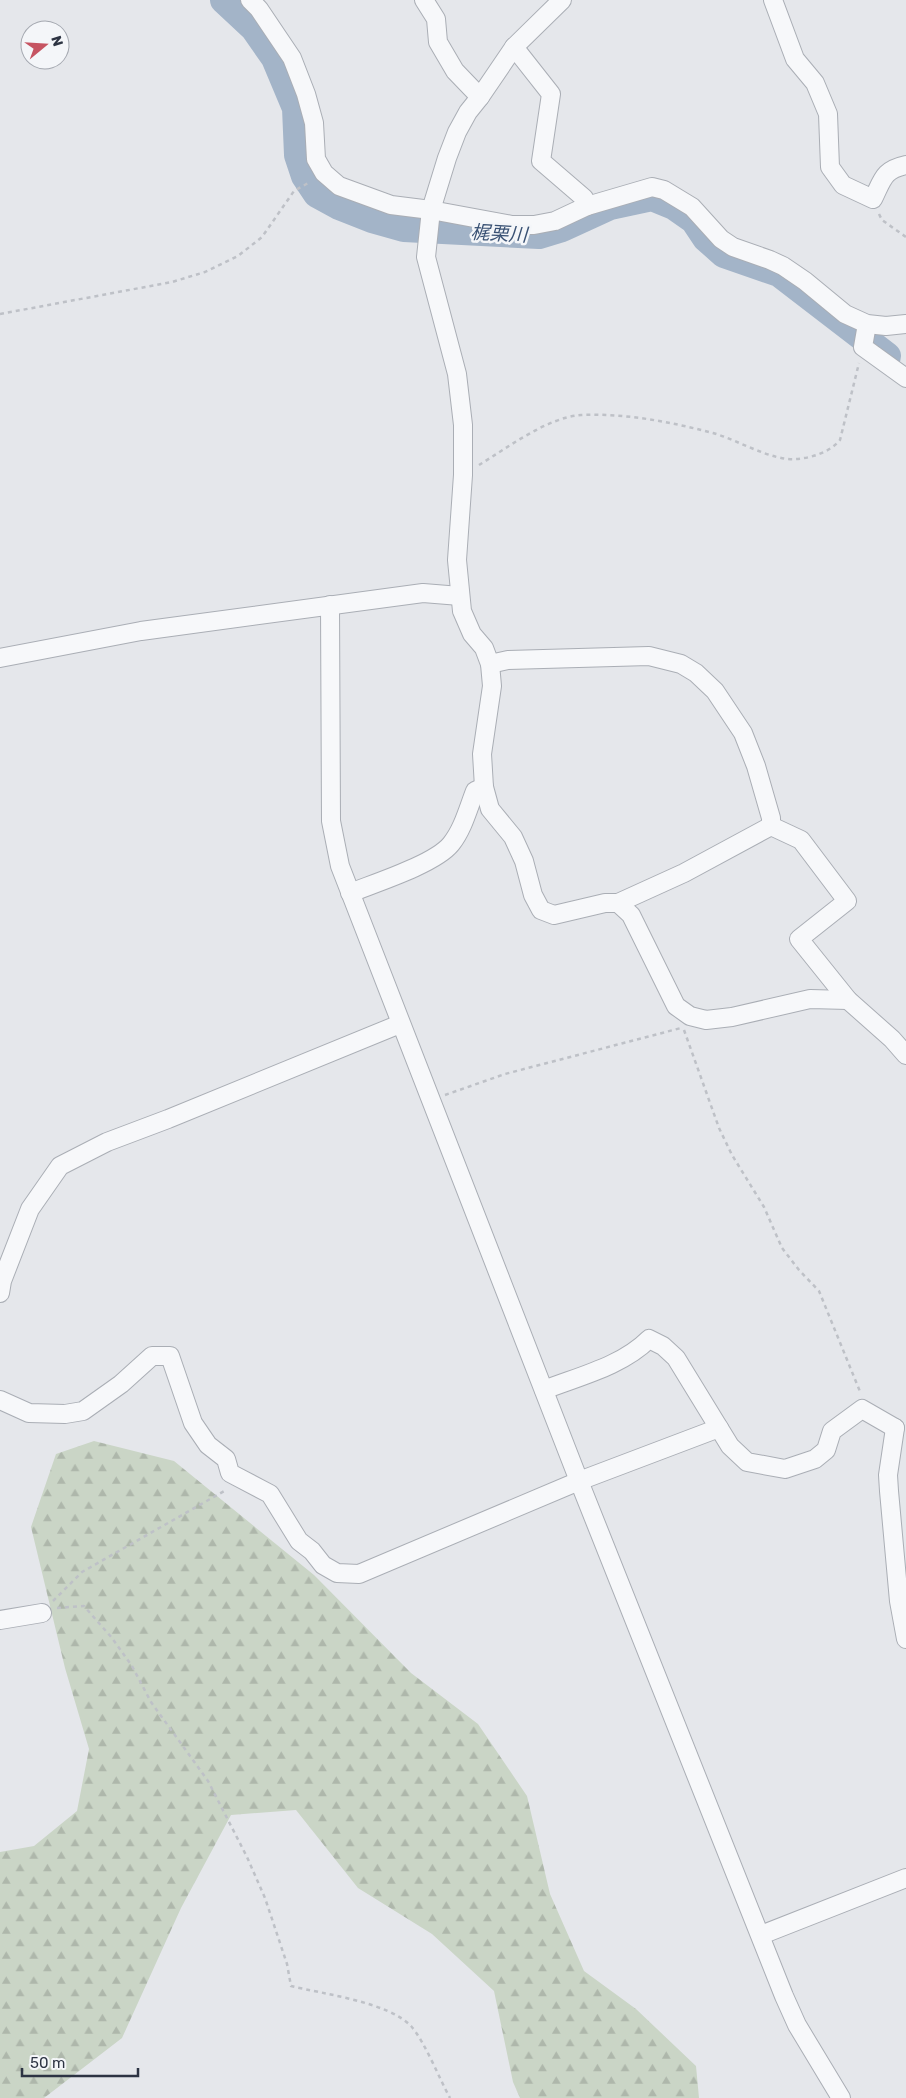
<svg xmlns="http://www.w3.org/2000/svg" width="906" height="2098" font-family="Rubik,'Noto Sans JP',sans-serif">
  <defs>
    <pattern id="forest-firs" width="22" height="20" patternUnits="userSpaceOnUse" patternTransform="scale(1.25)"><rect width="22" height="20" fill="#cad5c6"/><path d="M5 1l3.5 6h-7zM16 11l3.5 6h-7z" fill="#aeb7ab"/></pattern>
  </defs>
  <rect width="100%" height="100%" fill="#e5e7eb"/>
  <polygon fill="url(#forest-firs)" points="94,1441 174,1461 314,1575 411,1673 478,1724 527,1796 550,1894 584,1971 636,2009 696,2066 699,2098 520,2098 513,2082 494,1991 432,1934 358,1888 296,1810 231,1815 181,1908 122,2038 44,2098 0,2098 0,1852 34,1846 77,1811 89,1749 65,1668 31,1527 56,1454"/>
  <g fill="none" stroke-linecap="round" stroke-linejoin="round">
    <polyline stroke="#a3b4c8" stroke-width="28" points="224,0 254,28 275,58 296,108 298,155 305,176 317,194 339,206 372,219 404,228 539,235 562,228 610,206 652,197 674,206 694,220 706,238 724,254 779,273 887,356"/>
    <defs>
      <g id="minor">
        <polyline points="250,0 259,9 292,58 306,94 314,123 316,159 324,173 339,186 391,205 431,210 512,225 534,225 555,221 587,206 652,187 664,190 692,207 721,239 733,247 770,260 783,266 805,281 845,314 867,324 886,326 906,324"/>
        <polyline points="424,0 436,19 438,42 455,71 480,97"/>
        <polyline points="562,0 514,47 480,97 468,112 457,132 447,158 431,210 426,257 457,374 463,425 463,475 457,560 462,611 472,634 484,648 490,664 492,686 482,754 484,787 490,809 513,837 524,861 533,895 541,910 554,915 605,903 618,903 684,873 771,826"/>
        <path d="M 773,0 L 795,59 L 815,83 L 828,114 L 830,167 L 843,185 L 873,199 C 883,179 883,170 906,165"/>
        <polyline points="514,47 551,94 541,161 584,198 587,206"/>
        <polyline points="867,324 863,347 906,378"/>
        <polyline points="330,605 331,821 340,866 579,1481 784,1996 797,2025 841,2098"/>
        <polyline points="0,658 141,631 423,593 460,596"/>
        <polyline points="490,664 508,660 649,656 681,664 696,673 715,691 743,733 756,766 771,818 771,826"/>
        <polyline points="771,826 801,840 847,901 799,939 848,1000 892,1039 906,1055"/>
        <path d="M 350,893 C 375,883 435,864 451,844 C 463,829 468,809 475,791 L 484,787"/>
        <polyline points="618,903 631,915 676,1006 690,1016 706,1020 732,1017 810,999 848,1000"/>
        <polyline points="0,1293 2,1281 30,1209 60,1166 107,1142 168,1119 400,1024"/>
        <path d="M 544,1390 C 580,1376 622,1366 649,1339 L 663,1346 L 676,1358 L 730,1446 L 747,1462 L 785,1469 L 815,1459 L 826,1450 L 832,1431 L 862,1409 L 895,1428"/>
        <polyline points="0,1400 29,1413 65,1414 83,1411 121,1384 152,1356 170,1356 193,1423 208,1445 226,1459 230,1473 270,1494 299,1541 312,1551 323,1565 337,1573 359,1574 579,1481 719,1428"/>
        <polyline points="895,1428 888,1475 889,1491 899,1601 906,1639"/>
        <polyline points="0,1620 42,1613"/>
        <polyline points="761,1935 906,1878"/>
      </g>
    </defs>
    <use href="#minor" stroke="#aaaeb5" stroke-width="20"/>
    <g stroke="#bec1c7" stroke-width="2.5" stroke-dasharray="4 4" stroke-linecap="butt">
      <polyline points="879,214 882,220 906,237"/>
      <polyline points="0,314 172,282 205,272 238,256 262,237 294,191 310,182"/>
      <path d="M 479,465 C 507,448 548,417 581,415 C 625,413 671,422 713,433 C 738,440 771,461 796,459 C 812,458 830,452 840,440 L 859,363"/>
      <polyline points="684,1030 719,1128 732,1155 764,1207 782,1248 799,1270 819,1291 861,1394"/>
      <polyline points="445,1095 505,1074 681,1028"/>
      <polyline points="53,1601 82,1572 226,1490"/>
      <path d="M 57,1608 L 84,1606 L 112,1638 L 132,1666 L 151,1702 L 208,1781 L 247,1857 L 265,1898 L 287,1964 L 291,1986 C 323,1994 388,2002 411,2026 C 425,2042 439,2078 450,2098"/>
    </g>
    <use href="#minor" stroke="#f7f8fa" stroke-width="18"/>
  </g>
  <g text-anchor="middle" stroke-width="5" stroke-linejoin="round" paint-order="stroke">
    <g font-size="19" font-style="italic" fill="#3a5274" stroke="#f4f6f9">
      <text transform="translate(499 233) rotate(3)" y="7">梶栗川</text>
    </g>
  </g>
  <g transform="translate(45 45) rotate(72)"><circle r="24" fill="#f4f6f9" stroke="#a4a8b0"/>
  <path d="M0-4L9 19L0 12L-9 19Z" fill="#c65462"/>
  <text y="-8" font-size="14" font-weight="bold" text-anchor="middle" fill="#2d3443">N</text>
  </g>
  <path d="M22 2068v8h116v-8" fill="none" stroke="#2d3443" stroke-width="2.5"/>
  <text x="30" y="2068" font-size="15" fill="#2d3443" stroke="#f4f6f9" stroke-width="4" paint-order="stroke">50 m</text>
</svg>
